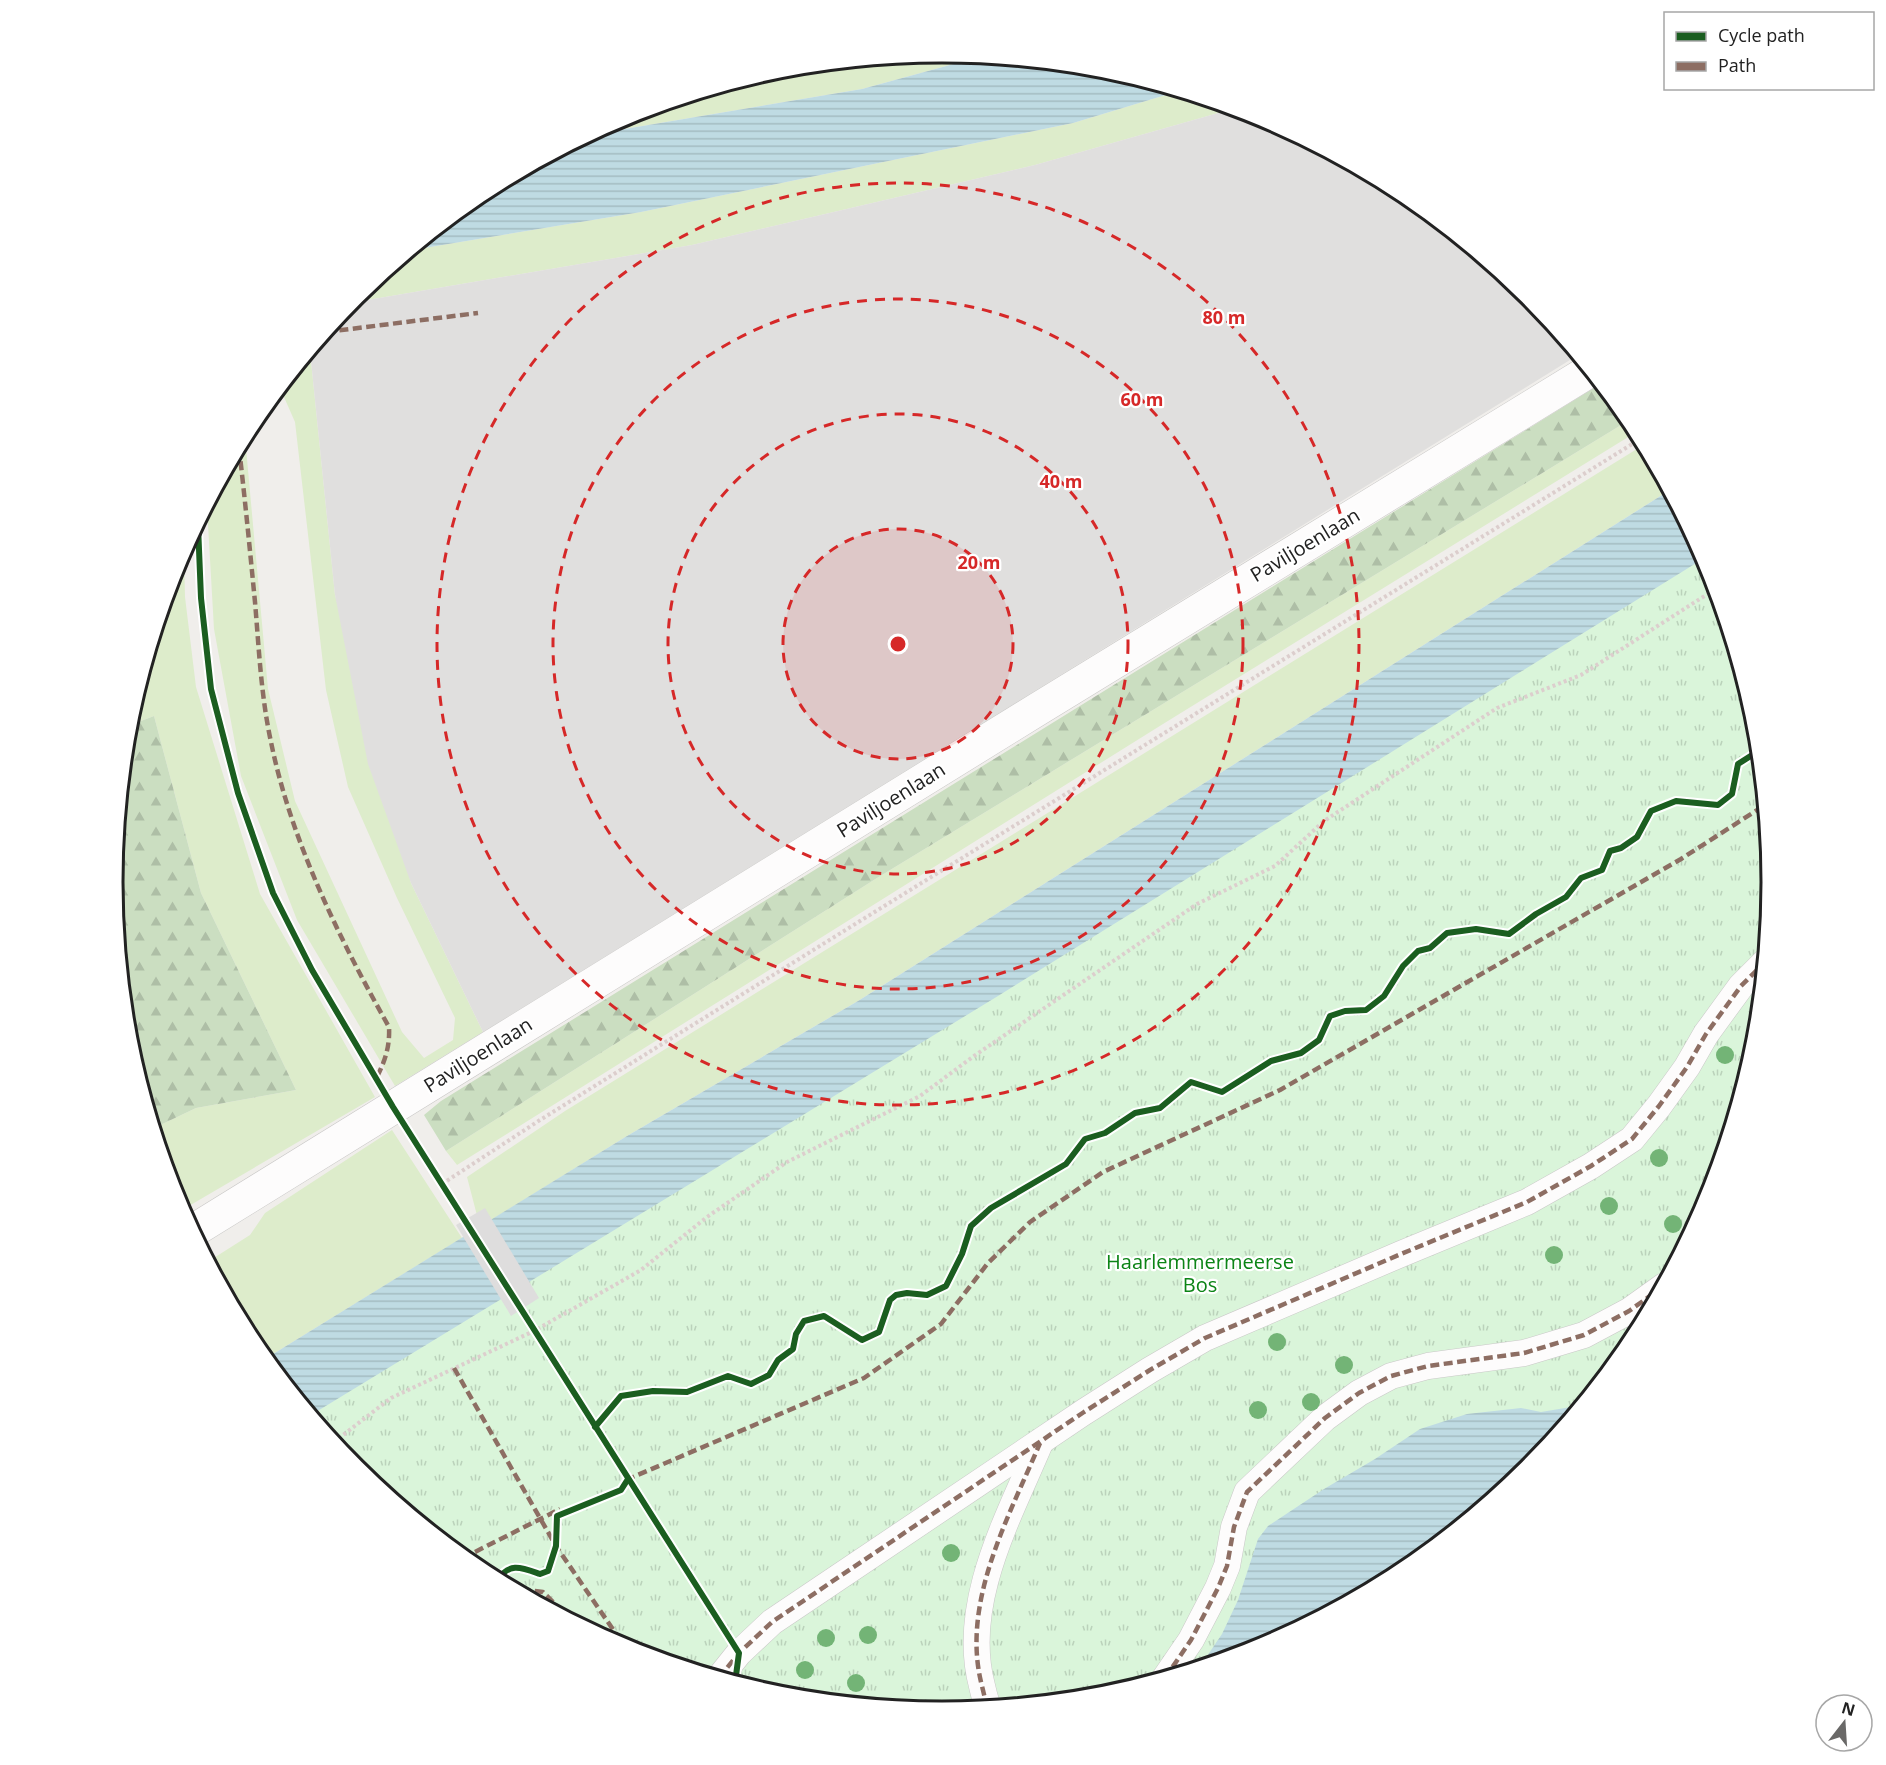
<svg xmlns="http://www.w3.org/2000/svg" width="1886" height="1765" font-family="'Open Sans',sans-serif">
  <defs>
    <pattern id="forest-firs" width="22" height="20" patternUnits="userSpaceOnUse" patternTransform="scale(1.5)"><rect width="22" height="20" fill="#cbdec1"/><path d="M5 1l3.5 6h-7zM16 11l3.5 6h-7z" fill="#aebea6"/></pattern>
    <pattern id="park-tufts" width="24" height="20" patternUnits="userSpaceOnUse" patternTransform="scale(1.5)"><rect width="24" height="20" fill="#daf5da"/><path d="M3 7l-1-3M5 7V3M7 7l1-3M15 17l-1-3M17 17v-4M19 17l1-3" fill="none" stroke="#bbd2bb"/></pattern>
    <pattern id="water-rules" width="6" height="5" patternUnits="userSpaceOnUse" patternTransform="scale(1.5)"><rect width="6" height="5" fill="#bfdbe3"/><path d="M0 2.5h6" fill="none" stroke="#a4bcc2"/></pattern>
  </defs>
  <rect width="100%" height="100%" fill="#f0eeeb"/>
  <g fill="#ddeccb">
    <polygon points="943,53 983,56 862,89 589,135 626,116 781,68"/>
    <polygon points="1179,91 1236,108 1035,165 692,245 350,303 356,295 412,250 641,212 1073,123"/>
    <polygon points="310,351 335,595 411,883 483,1032 395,1086 297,920 241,776 214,629 207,507 245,437 268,689 295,801 402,1032 424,1058 453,1040 455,1018 397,898 348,787 326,690 295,422 280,388"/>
    <polygon points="1631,419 1638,431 1163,724 457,1165 446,1151 877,878"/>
    <polygon points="1645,444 1670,490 858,1001 627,1136 480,1227 467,1177 565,1111"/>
    <polygon points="184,551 185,597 196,687 260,894 375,1097 182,1210 176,1200 154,1128 196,1108 296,1090 201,893 154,716 128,726 176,565"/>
    <polygon points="392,1130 462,1238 265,1359 253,1343 209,1261 250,1235 265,1213"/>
  </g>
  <g fill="url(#forest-firs)">
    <polygon points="1602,383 1631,419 877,878 446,1151 424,1115 441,1101"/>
    <polygon points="154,716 201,893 296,1090 196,1108 154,1128 129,1044 113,882 128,726"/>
  </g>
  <polygon fill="url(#park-tufts)" points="1700,546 1710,565 1757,721 1773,883 1757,1045 1710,1200 1633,1344 1530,1470 1404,1573 1260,1649 1105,1697 943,1712 781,1696 625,1649 482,1572 356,1469 302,1403"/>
  <polygon fill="#e0dfde" points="1236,108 1261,116 1404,193 1530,296 1578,355 483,1032 411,883 368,764 335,595 310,351 350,303 692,245 1035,165"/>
  <g fill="url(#water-rules)">
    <polygon points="983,56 1105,69 1179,91 1073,123 641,212 412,250 482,192 589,135 862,89"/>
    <polygon points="1670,490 1706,557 998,996 311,1415 265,1359 627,1136 858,1001"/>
    <polygon points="1586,1402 1530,1470 1404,1573 1260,1649 1199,1668 1222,1634 1238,1600 1258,1539 1268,1526 1324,1489 1375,1459 1420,1429 1467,1414 1521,1408 1541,1412 1571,1407"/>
  </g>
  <polygon fill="#dedddd" points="485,1208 539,1298 511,1316 456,1225"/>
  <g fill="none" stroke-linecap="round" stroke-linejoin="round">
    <defs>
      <g id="pedestrian">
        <polyline points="719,1678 739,1653 772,1622 1084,1412 1150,1370 1205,1338 1401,1254 1527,1202 1591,1166 1632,1139 1659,1106 1687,1067 1706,1034 1741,986 1765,962"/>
        <polyline points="1165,1678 1191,1640 1218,1588 1227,1566 1234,1527 1247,1492 1325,1418 1359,1393 1391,1376 1428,1366 1524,1353 1584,1335 1629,1311 1664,1286"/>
        <path d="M 989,1708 C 985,1701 984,1694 982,1686 C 960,1603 1009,1517 1040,1443"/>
      </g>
      <polyline id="minor" points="193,1231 1038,709 1591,370"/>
    </defs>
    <use href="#pedestrian" stroke="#c9c8c7" stroke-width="27"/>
    <use href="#minor" stroke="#c9c8c7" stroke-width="34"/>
    <g stroke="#dccecd" stroke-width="4" stroke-dasharray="3 3" stroke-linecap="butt">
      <polyline points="442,1184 540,1120 860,921 1642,438"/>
      <polyline points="334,1442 391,1398 534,1331 641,1270 707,1217 787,1162 920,1096 974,1056 1197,904 1275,866 1324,821 1497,708 1581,675 1717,588"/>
    </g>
    <use href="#pedestrian" stroke="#fdfcfc" stroke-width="26"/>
    <use href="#minor" stroke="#fdfcfc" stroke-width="33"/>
    <g stroke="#8d6e63" stroke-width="4.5" stroke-dasharray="9 4.5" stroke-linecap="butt">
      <polyline points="326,332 478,313"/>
      <path d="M 239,448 C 245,499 250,551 255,602 C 259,649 261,696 271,742 C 291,841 340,940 389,1027 C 390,1047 385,1061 376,1079"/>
      <polyline points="454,1368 556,1546 627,1650"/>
      <polyline points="626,1480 864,1378 941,1324 988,1263 1030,1222 1103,1172 1280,1090 1681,859 1765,805"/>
      <polyline points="463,1558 560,1509"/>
      <polyline points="525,1596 528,1590 543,1592 571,1620"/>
      <polyline points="719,1678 739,1653 772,1622 1084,1412 1150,1370 1205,1338 1401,1254 1527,1202 1591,1166 1632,1139 1659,1106 1687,1067 1706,1034 1741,986 1765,962"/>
      <polyline points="1165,1678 1191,1640 1218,1588 1227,1566 1234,1527 1247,1492 1325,1418 1359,1393 1391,1376 1428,1366 1524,1353 1584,1335 1629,1311 1664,1286"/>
      <path d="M 989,1708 C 985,1701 984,1694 982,1686 C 960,1603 1009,1517 1040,1443"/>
    </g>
    <defs>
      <g id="cycleway">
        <polyline points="198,525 201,598 211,689 238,793 273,893 312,970 393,1107 739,1653 735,1683"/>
        <polyline points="595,1427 621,1396 653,1391 687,1392 728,1376 751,1384 769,1375 778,1360 793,1349 796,1334 804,1321 824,1316 862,1340 879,1332 890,1300 896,1295 907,1293 927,1295 946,1286 962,1254 971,1226 991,1208 1066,1164 1085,1139 1105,1133 1135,1113 1160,1108 1191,1082 1222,1092 1271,1061 1301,1053 1319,1040 1330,1016 1345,1011 1366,1010 1384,996 1403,966 1418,951 1430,948 1447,933 1476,929 1509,934 1536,914 1566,897 1581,878 1602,870 1610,851 1621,848 1637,837 1651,811 1676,801 1718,805 1732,794 1738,764 1760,750"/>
        <path d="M 498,1581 C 508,1561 523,1568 540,1574 L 548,1571 L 556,1546 L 557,1516 L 621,1490 L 628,1479"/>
      </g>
    </defs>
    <use href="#cycleway" stroke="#fff" stroke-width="10"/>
    <use href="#cycleway" stroke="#1b5e20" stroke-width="6"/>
  </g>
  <g fill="#73b476">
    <circle cx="1725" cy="1055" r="9"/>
    <circle cx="1659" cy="1158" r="9"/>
    <circle cx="1609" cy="1206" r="9"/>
    <circle cx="1673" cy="1224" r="9"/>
    <circle cx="1554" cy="1255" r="9"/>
    <circle cx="1277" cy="1342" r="9"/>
    <circle cx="1344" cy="1365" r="9"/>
    <circle cx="1311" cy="1402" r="9"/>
    <circle cx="1258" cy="1410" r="9"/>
    <circle cx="951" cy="1553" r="9"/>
    <circle cx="868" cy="1635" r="9"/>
    <circle cx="826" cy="1638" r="9"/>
    <circle cx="805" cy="1670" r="9"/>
    <circle cx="856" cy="1683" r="9"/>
  </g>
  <circle cx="898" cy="644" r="115" fill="#d62828" fill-opacity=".12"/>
  <g fill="none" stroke="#d62828" stroke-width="3" stroke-dasharray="10 8">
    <circle cx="898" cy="644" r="115"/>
    <circle cx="898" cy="644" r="230"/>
    <circle cx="898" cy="644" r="345"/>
    <circle cx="898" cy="644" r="461"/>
  </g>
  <g text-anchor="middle" stroke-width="4.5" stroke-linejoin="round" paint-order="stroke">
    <g font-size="20" fill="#222" stroke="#fff">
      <text transform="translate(1305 545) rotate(-31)" y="7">Paviljoenlaan</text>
      <text transform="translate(891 800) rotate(-32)" y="7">Paviljoenlaan</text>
      <text transform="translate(478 1055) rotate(-32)" y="7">Paviljoenlaan</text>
    </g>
    <g font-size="20" fill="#0c8416" stroke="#fff">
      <text x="1200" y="1269">Haarlemmermeerse<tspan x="1200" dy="23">Bos</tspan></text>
    </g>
  </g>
  <path d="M0 0H1886V1765H0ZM123 882a819 819 0 1 1 1638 0a819 819 0 1 1-1638 0Z" fill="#fff" fill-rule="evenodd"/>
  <path fill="none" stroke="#222" stroke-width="3" d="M123 882a819 819 0 1 1 1638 0a819 819 0 1 1-1638 0Z"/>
  <circle cx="898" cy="644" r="9" fill="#d62828" stroke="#fff" stroke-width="3"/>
  <g font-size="18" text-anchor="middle" font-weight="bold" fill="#d62828" stroke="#fff" stroke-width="4.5" stroke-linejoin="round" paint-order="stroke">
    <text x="1224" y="324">80 m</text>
    <text x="1142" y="406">60 m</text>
    <text x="1061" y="488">40 m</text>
    <text x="979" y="569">20 m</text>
  </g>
  <rect x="1664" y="12" width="210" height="78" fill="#ffffff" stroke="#a7a7a7" stroke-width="1.5"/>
  <rect x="1676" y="32" width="30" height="9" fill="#1b5e20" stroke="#a7a7a7" stroke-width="1.5"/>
  <text x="1718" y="42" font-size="18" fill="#222222">Cycle path</text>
  <rect x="1676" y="62" width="30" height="9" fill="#8d6e63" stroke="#a7a7a7" stroke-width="1.5"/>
  <text x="1718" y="72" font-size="18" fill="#222222">Path</text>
  <g transform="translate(1844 1723) rotate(17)"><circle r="28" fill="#ffffff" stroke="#a7a7a7" stroke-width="1.5"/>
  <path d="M0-4.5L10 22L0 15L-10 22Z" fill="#6a6968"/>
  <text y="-9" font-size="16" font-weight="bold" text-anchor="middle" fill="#222222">N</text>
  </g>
</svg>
